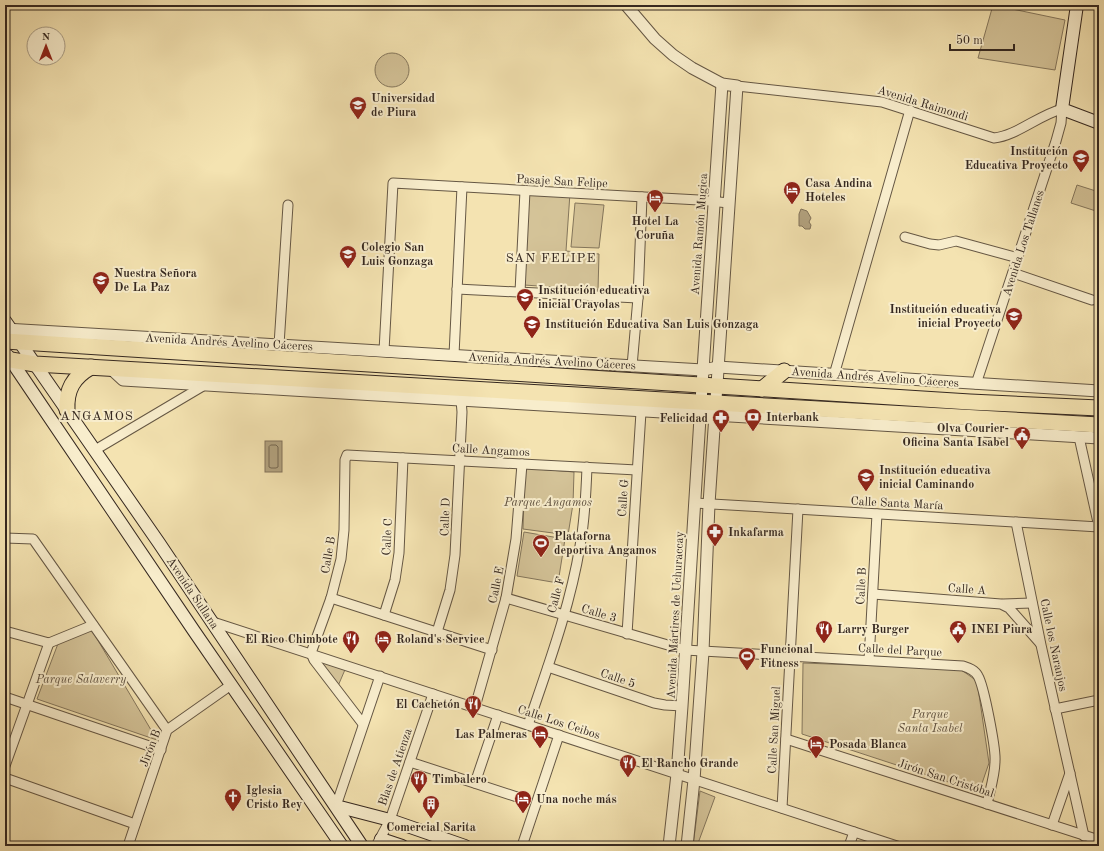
<svg xmlns="http://www.w3.org/2000/svg" width="1104" height="851" font-family="'Old Standard TT',serif">
  <rect width="100%" height="100%" fill="#f4e3b1"/>
  <filter id="stains"><feTurbulence type="fractalNoise" baseFrequency=".005" numOctaves="4"/><feColorMatrix values="0 0 0 0 .2 0 0 0 0 .09 0 0 0 0 .02 0 0 0 .5 -.17"/></filter>
  <radialGradient id="worn" r=".72"><stop offset=".6" stop-color="#630" stop-opacity="0"/><stop offset="1" stop-color="#630" stop-opacity=".3"/></radialGradient>
  <g fill="#d4c398" stroke="#84765c">
    <polygon points="993,5 1065,20 1055,70 978,58"/>
    <circle cx="392" cy="70" r="17"/>
    <polygon points="1077,185 1099,192 1099,212 1071,203"/>
    <polygon points="529,191 570,193 566,251 599,254 598,290 524,285"/>
    <polygon points="575,203 604,205 599,248 571,247"/>
    <polygon points="525,468 574,472 573,504 568,535 523,529"/>
    <polygon points="524,532 565,539 558,583 517,576"/>
    <polygon points="90,627 157,740 37,699 59,641"/>
    <polygon points="311,653 347,665 338,686"/>
    <polygon points="803,663 960,669 977,681 989,763 979,792 802,734"/>
    <polygon points="700,791 715,797 697,846 693,846"/>
  </g>
  <g fill="#b3a380" stroke="#81725a">
    <polygon points="801,209 807,211 811,218 809,222 811,225 810,229 805,229 802,226 799,226 799,214"/>
    <rect x="265" y="441" width="17" height="31"/>
  </g>
  <g fill="none" stroke-linecap="round" stroke-linejoin="round">
    <polygon stroke="#746650" stroke-width="1" points="271,445 276,445 278,447 278,467 276,468 271,468 269,467 269,447"/>
    <defs>
      <g id="minor">
        <path d="M 737,86 L 882,102 L 994,138 C 1016,136 1039,115 1062,109 L 1061,123 L 1056,141 L 976,384"/>
        <polyline points="905,237 930,244 939,245 956,241 1018,258"/>
        <polyline points="1013,273 1092,300"/>
        <polyline points="457,289 638,298"/>
        <polyline points="520,292 525,191"/>
        <polyline points="279,345 288,205"/>
        <polyline points="384,351 393,183 699,200 729,203"/>
        <polyline points="454,355 462,187"/>
        <polyline points="632,366 638,298 642,197"/>
        <polyline points="834,375 910,110"/>
        <polyline points="1079,437 1099,527"/>
        <polyline points="95,450 203,386"/>
        <polyline points="695,503 1099,527"/>
        <polyline points="1016,522 1041,645 1084,836"/>
        <polyline points="5,538 33,539 167,730"/>
        <polyline points="873,594 1001,604 1009,608 1040,643"/>
        <polyline points="331,598 492,650"/>
        <path d="M 506,598 L 685,650 L 963,666 C 969,668 975,670 978,676 C 984,686 996,749 995,761 C 995,775 990,790 987,804"/>
        <polyline points="1003,604 1032,603"/>
        <polyline points="384,615 395,580 399,553 403,458"/>
        <polyline points="213,622 897,846"/>
        <polyline points="5,631 49,643"/>
        <polyline points="437,632 450,590 455,555 462,412 461,400"/>
        <polyline points="627,634 641,412"/>
        <polyline points="49,643 93,625"/>
        <polyline points="869,660 877,514"/>
        <polyline points="548,667 654,703 665,705 682,706"/>
        <polyline points="5,697 161,750"/>
        <polyline points="475,707 506,598 516,539 522,464"/>
        <polyline points="1055,709 1099,700"/>
        <polyline points="363,724 314,660 311,653 331,598 341,559 344,530 345,460 347,455 637,470"/>
        <path d="M 528,725 C 548,666 570,607 580,546 C 585,520 586,494 587,467"/>
        <polyline points="786,739 1099,840"/>
        <polyline points="410,762 520,798"/>
        <polyline points="5,766 49,643"/>
        <polyline points="5,778 135,824"/>
        <polyline points="475,783 498,715"/>
        <polyline points="336,806 380,676"/>
        <polyline points="782,808 798,509"/>
        <polyline points="1052,825 1070,773"/>
        <polyline points="128,846 167,730 231,685"/>
        <polyline points="376,846 390,820 433,694"/>
        <polyline points="522,846 559,735"/>
        <polyline points="849,846 854,832"/>
      </g>
      <g id="tertiary">
        <polyline points="626,5 655,39 673,55 692,68 722,84 737,86 709,504 703,652 694,780 687,846"/>
        <polyline points="5,329 703,370 718,367 1099,391"/>
        <polyline points="110,368 123,380 1099,438"/>
        <polyline points="669,846 677,774 682,706 703,370 722,84"/>
      </g>
      <g id="secondary">
        <polyline points="1077,5 1062,109 1099,123"/>
        <polyline points="5,321 159,543 362,846"/>
        <polyline points="8,356 194,631 342,846"/>
        <polyline points="336,806 390,820 465,846"/>
        <polyline points="381,839 402,846"/>
      </g>
      <g id="trunk">
        <polyline points="5,341 970,402 1099,408"/>
        <polyline points="5,359 35,364 1099,425"/>
        <polyline points="762,389 784,371"/>
        <path d="M 67,410 C 66,390 73,377 91,367"/>
      </g>
    </defs>
    <use href="#minor" stroke="#655744" stroke-width="11"/>
    <use href="#tertiary" stroke="#655744" stroke-width="13"/>
    <use href="#secondary" stroke="#352820" stroke-width="14"/>
    <use href="#trunk" stroke="#352820" stroke-width="17"/>
    <use href="#minor" stroke="#f8edcc" stroke-width="9"/>
    <use href="#tertiary" stroke="#f8edcc" stroke-width="11"/>
    <use href="#secondary" stroke="#f8edcc" stroke-width="12"/>
    <use href="#trunk" stroke="#f4e3b1" stroke-width="15"/>
  </g>
  <defs>
    <symbol id="university-pin" viewBox="-11 -11 22 30"><path d="M0 17L-7.5 6A9.5 9.5 0 1 1 7.5 6Z" fill="#8f2418" stroke="#f8edcc"/><path d="M0-5L7-2L0 1L-7-2ZM-4 1L0 2.5L4 1V4Q0 6-4 4Z" fill="#fff"/></symbol>
    <symbol id="school-pin" viewBox="-11 -11 22 30"><path d="M0 17L-7.5 6A9.5 9.5 0 1 1 7.5 6Z" fill="#8f2418" stroke="#f8edcc"/><path d="M0-5L7-2L0 1L-7-2ZM-4 1L0 2.5L4 1V4Q0 6-4 4Z" fill="#fff"/></symbol>
    <symbol id="hotel-pin" viewBox="-11 -11 22 30"><path d="M0 17L-7.5 6A9.5 9.5 0 1 1 7.5 6Z" fill="#8f2418" stroke="#f8edcc"/><path d="M-6-4.5h1.5V1H6V5H4.5V3h-9V5H-6ZM-4 0a1.8 1.8 0 1 1 3.6 0ZM.5 0V-2.5h3Q6-2.5 6 0Z" fill="#fff"/></symbol>
    <symbol id="bank-pin" viewBox="-11 -11 22 30"><path d="M0 17L-7.5 6A9.5 9.5 0 1 1 7.5 6Z" fill="#8f2418" stroke="#f8edcc"/><path d="M-6-4H6V4H-6ZM0-2.3a2.3 2.3 0 1 0 0 4.6a2.3 2.3 0 1 0 0-4.6Z" fill="#fff"/></symbol>
    <symbol id="pharmacy-pin" viewBox="-11 -11 22 30"><path d="M0 17L-7.5 6A9.5 9.5 0 1 1 7.5 6Z" fill="#8f2418" stroke="#f8edcc"/><path d="M-2-6h4v4h4v4h-4v4h-4v-4h-4v-4h4Z" fill="#fff"/></symbol>
    <symbol id="civic-pin" viewBox="-11 -11 22 30"><path d="M0 17L-7.5 6A9.5 9.5 0 1 1 7.5 6Z" fill="#8f2418" stroke="#f8edcc"/><path d="M-.6-6.5H3V-4.5H.6V-3L4-1V1h2V6H-6V1h2V-1L-.6-3ZM-1.2 2.5V6h2.4V2.5Z" fill="#fff"/></symbol>
    <symbol id="stadium-pin" viewBox="-11 -11 22 30"><path d="M0 17L-7.5 6A9.5 9.5 0 1 1 7.5 6Z" fill="#8f2418" stroke="#f8edcc"/><path d="M0-5a6.5 5 0 1 0 0 10a6.5 5 0 1 0 0-10ZM-3.5-1.8h7v3.6h-7Z" fill="#fff"/></symbol>
    <symbol id="restaurant-pin" viewBox="-11 -11 22 30"><path d="M0 17L-7.5 6A9.5 9.5 0 1 1 7.5 6Z" fill="#8f2418" stroke="#f8edcc"/><path d="M-5-6h1v4h1v-4h1v4h1v-4h1v5L-1.5 .5V6h-2V.5L-5-1ZM5-6V6H3V1.5H1.5Q1.5-4 5-6Z" fill="#fff"/></symbol>
    <symbol id="church-pin" viewBox="-11 -11 22 30"><path d="M0 17L-7.5 6A9.5 9.5 0 1 1 7.5 6Z" fill="#8f2418" stroke="#f8edcc"/><path d="M-1.2-6h2.4v3.5h3.3v2.4h-3.3V6h-2.4V-.1h-3.3v-2.4h3.3Z" fill="#fff"/></symbol>
    <symbol id="building-pin" viewBox="-11 -11 22 30"><path d="M0 17L-7.5 6A9.5 9.5 0 1 1 7.5 6Z" fill="#8f2418" stroke="#f8edcc"/><path d="M-4-6H4V6H1V3H-1V6H-4ZM-2.5-4.3h1.7v1.8h-1.7ZM.8-4.3h1.7v1.8H.8ZM-2.5-1h1.7V.8h-1.7ZM.8-1h1.7V.8H.8Z" fill="#fff"/></symbol>
  </defs>
  <g fill-rule="evenodd">
    <use href="#university-pin" x="348" y="95" width="20" height="27"/>
    <use href="#school-pin" x="1071" y="148" width="20" height="27"/>
    <use href="#hotel-pin" x="782" y="180" width="20" height="27"/>
    <use href="#hotel-pin" x="645" y="188" width="20" height="27"/>
    <use href="#school-pin" x="338" y="244" width="20" height="27"/>
    <use href="#school-pin" x="91" y="270" width="20" height="27"/>
    <use href="#school-pin" x="515" y="287" width="20" height="27"/>
    <use href="#school-pin" x="1004" y="306" width="20" height="27"/>
    <use href="#school-pin" x="522" y="314" width="20" height="27"/>
    <use href="#bank-pin" x="743" y="407" width="20" height="27"/>
    <use href="#pharmacy-pin" x="711" y="408" width="20" height="27"/>
    <use href="#civic-pin" x="1012" y="425" width="20" height="27"/>
    <use href="#school-pin" x="856" y="467" width="20" height="27"/>
    <use href="#pharmacy-pin" x="705" y="522" width="20" height="27"/>
    <use href="#stadium-pin" x="531" y="533" width="20" height="27"/>
    <use href="#restaurant-pin" x="814" y="619" width="20" height="27"/>
    <use href="#civic-pin" x="948" y="619" width="20" height="27"/>
    <use href="#restaurant-pin" x="341" y="629" width="20" height="27"/>
    <use href="#hotel-pin" x="373" y="629" width="20" height="27"/>
    <use href="#stadium-pin" x="737" y="646" width="20" height="27"/>
    <use href="#restaurant-pin" x="463" y="694" width="20" height="27"/>
    <use href="#hotel-pin" x="530" y="724" width="20" height="27"/>
    <use href="#hotel-pin" x="806" y="734" width="20" height="27"/>
    <use href="#restaurant-pin" x="618" y="753" width="20" height="27"/>
    <use href="#restaurant-pin" x="409" y="769" width="20" height="27"/>
    <use href="#church-pin" x="223" y="787" width="20" height="27"/>
    <use href="#hotel-pin" x="513" y="789" width="20" height="27"/>
    <use href="#building-pin" x="421" y="794" width="20" height="27"/>
  </g>
  <g text-anchor="middle" stroke-width="4" stroke-linejoin="round" paint-order="stroke">
    <g font-size="12" font-weight="bold" fill="#352820" stroke="#f8edcc" text-anchor="start">
      <text x="371" y="102">Universidad<tspan x="371" dy="14">de Piura</tspan></text>
      <text x="1068" y="155" text-anchor="end">Institución<tspan x="1068" dy="14">Educativa Proyecto</tspan></text>
      <text x="805" y="187">Casa Andina<tspan x="805" dy="14">Hoteles</tspan></text>
      <text x="655" y="225" text-anchor="middle">Hotel La<tspan x="655" dy="14">Coruña</tspan></text>
      <text x="361" y="251">Colegio San<tspan x="361" dy="14">Luis Gonzaga</tspan></text>
      <text x="114" y="277">Nuestra Señora<tspan x="114" dy="14">De La Paz</tspan></text>
      <text x="538" y="294">Institución educativa<tspan x="538" dy="14">inicial Crayolas</tspan></text>
      <text x="1001" y="313" text-anchor="end">Institución educativa<tspan x="1001" dy="14">inicial Proyecto</tspan></text>
      <text x="545" y="328">Institución Educativa San Luis Gonzaga</text>
      <text x="766" y="421">Interbank</text>
      <text x="708" y="422" text-anchor="end">Felicidad</text>
      <text x="1009" y="432" text-anchor="end">Olva Courier-<tspan x="1009" dy="14">Oficina Santa Isabel</tspan></text>
      <text x="879" y="474">Institución educativa<tspan x="879" dy="14">inicial Caminando</tspan></text>
      <text x="728" y="536">Inkafarma</text>
      <text x="554" y="540">Plataforna<tspan x="554" dy="14">deportiva Angamos</tspan></text>
      <text x="837" y="633">Larry Burger</text>
      <text x="971" y="633">INEI Piura</text>
      <text x="338" y="643" text-anchor="end">El Rico Chimbote</text>
      <text x="396" y="643">Roland's Service</text>
      <text x="760" y="653">Funcional<tspan x="760" dy="14">Fitness</tspan></text>
      <text x="460" y="708" text-anchor="end">El Cachetón</text>
      <text x="527" y="738" text-anchor="end">Las Palmeras</text>
      <text x="829" y="748">Posada Blanca</text>
      <text x="641" y="767">El Rancho Grande</text>
      <text x="432" y="783">Timbalero</text>
      <text x="246" y="794">Iglesia<tspan x="246" dy="14">Cristo Rey</tspan></text>
      <text x="536" y="803">Una noche más</text>
      <text x="431" y="831" text-anchor="middle">Comercial Sarita</text>
    </g>
    <g font-size="12" fill="#352820" stroke="#f8edcc">
      <text transform="translate(923 103) rotate(17)" y="4">Avenida Raimondi</text>
      <text transform="translate(562 181) rotate(3)" y="4">Pasaje San Felipe</text>
      <text transform="translate(699 234) rotate(-86)" y="4">Avenida Ramón Mugica</text>
      <text transform="translate(1023 243) rotate(-72)" y="4">Avenida Los Tallanes</text>
      <text transform="translate(229 342) rotate(3)" y="4">Avenida Andrés Avelino Cáceres</text>
      <text transform="translate(552 361) rotate(3)" y="4">Avenida Andrés Avelino Cáceres</text>
      <text transform="translate(875 377) rotate(4)" y="4">Avenida Andrés Avelino Cáceres</text>
      <text transform="translate(491 450) rotate(3)" y="4">Calle Angamos</text>
      <text transform="translate(623 498) rotate(-86)" y="4">Calle G</text>
      <text transform="translate(897 503) rotate(3)" y="4">Calle Santa María</text>
      <text transform="translate(445 517) rotate(-88)" y="4">Calle D</text>
      <text transform="translate(387 537) rotate(-87)" y="4">Calle C</text>
      <text transform="translate(328 555) rotate(-80)" y="4">Calle B</text>
      <text transform="translate(496 585) rotate(-78)" y="4">Calle E</text>
      <text transform="translate(861 586) rotate(-87)" y="4">Calle B</text>
      <text transform="translate(967 589) rotate(4)" y="4">Calle A</text>
      <text transform="translate(193 593) rotate(56)" y="4">Avenida Sullana</text>
      <text transform="translate(556 595) rotate(-75)" y="4">Calle F</text>
      <text transform="translate(599 613) rotate(16)" y="4">Calle 3</text>
      <text transform="translate(675 615) rotate(-87)" y="4">Avenida Mártires de Uchuraccay</text>
      <text transform="translate(1054 645) rotate(78)" y="4">Calle los Naranjos</text>
      <text transform="translate(900 650) rotate(3)" y="4">Calle del Parque</text>
      <text transform="translate(618 678) rotate(19)" y="4">Calle 5</text>
      <text transform="translate(559 722) rotate(18)" y="4">Calle Los Ceibos</text>
      <text transform="translate(774 730) rotate(-87)" y="4">Calle San Miguel</text>
      <text transform="translate(150 748) rotate(-69)" y="4">Jirón B</text>
      <text transform="translate(395 767) rotate(-71)" y="4">Blas de Atienza</text>
      <text transform="translate(946 778) rotate(18)" y="4">Jirón San Cristóbal</text>
    </g>
    <g font-size="12" font-style="italic" fill="#5d4f3e" stroke="#f8edcc">
      <text x="548" y="506">Parque Angamos</text>
      <text x="81" y="683">Parque Salaverry</text>
      <text x="930" y="718">Parque<tspan x="930" dy="14">Santa Isabel</tspan></text>
    </g>
    <g font-size="13" letter-spacing="1" fill="#352820" stroke="#f8edcc">
      <text x="551" y="262">SAN FELIPE</text>
      <text x="97" y="420">ANGAMOS</text>
    </g>
  </g>
  <rect width="1104" height="851" fill="none" stroke="#f4e3b1" stroke-width="20"/>
  <rect x="6" y="6" width="1092" height="839" fill="none" stroke="#352820" stroke-width="2"/>
  <rect x="10" y="10" width="1084" height="831" fill="none" stroke="#352820"/>
  <g transform="translate(46 46)"><circle r="19" fill="#f8edcc" stroke="#aa9e87"/>
  <path d="M0-3L7 15L0 10L-7 15Z" fill="#8f2418"/>
  <text y="-6" font-size="11" font-weight="bold" text-anchor="middle" fill="#352820">N</text>
  </g>
  <path d="M950 44v6h64v-6" fill="none" stroke="#352820" stroke-width="2"/>
  <text x="956" y="44" font-size="12" fill="#352820" stroke="#f8edcc" stroke-width="3" paint-order="stroke">50 m</text>
  <rect width="100%" height="100%" filter="url(#stains)"/>
  <rect width="100%" height="100%" fill="url(#worn)"/>
</svg>
